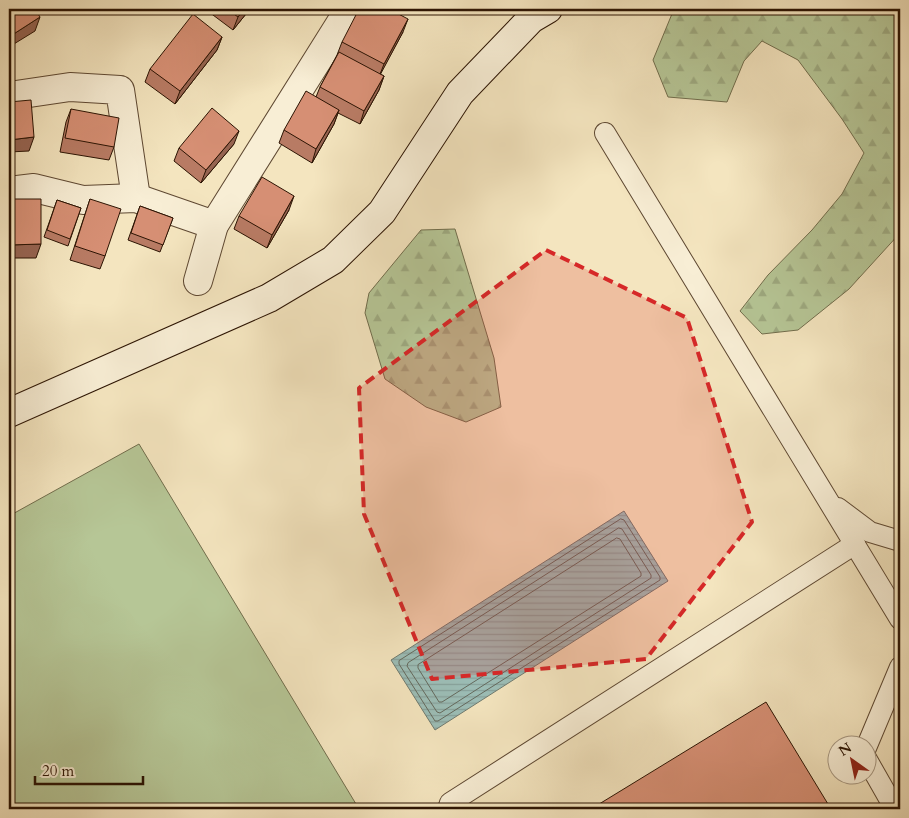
<svg xmlns="http://www.w3.org/2000/svg" width="909" height="818" font-family="Cardo,serif">
  <defs>
    <pattern id="forest-firs" width="22" height="20" patternUnits="userSpaceOnUse" patternTransform="scale(1.25)"><rect width="22" height="20" fill="#b6c696"/><path d="M5 1l3.5 6h-7zM16 11l3.5 6h-7z" fill="#9da980"/></pattern>
    <pattern id="water-rules" width="6" height="5" patternUnits="userSpaceOnUse" patternTransform="scale(1.25)"><rect width="6" height="5" fill="#9cbeb7"/><path d="M0 2.5h6" fill="none" stroke="#87a29c"/></pattern>
  </defs>
  <rect width="100%" height="100%" fill="#f4e5bf"/>
  <filter id="stains"><feTurbulence type="fractalNoise" baseFrequency=".004" numOctaves="4"/><feColorMatrix values="0 0 0 0 .2 0 0 0 0 .09 0 0 0 0 .02 0 0 0 .5 -.17"/></filter>
  <radialGradient id="worn" r=".72"><stop offset=".6" stop-color="#630" stop-opacity="0"/><stop offset="1" stop-color="#630" stop-opacity=".3"/></radialGradient>
  <g fill="url(#forest-firs)" stroke="#716d4c">
    <polygon points="674,9 900,9 900,233 849,289 798,330 762,334 740,311 768,275 812,230 842,194 864,153 842,119 798,60 762,41 744,61 727,102 668,97 653,60"/>
    <polygon points="455,229 494,358 501,407 466,422 426,407 385,379 365,313 369,293 421,230"/>
  </g>
  <polygon fill="#b6c696" stroke="#716d4c" points="139,444 359,809 9,809 9,516"/>
  <polygon fill="url(#water-rules)" stroke="#6f7a6f" points="624,511 668,581 435,730 391,660"/>
  <g fill="none" stroke-linecap="round" stroke-linejoin="round">
    <g stroke="#64695d" stroke-width="1">
      <polygon points="621,519 624,520 660,577 660,580 438,721 435,721 399,664 399,661"/>
      <polygon points="619,528 622,529 651,575 651,578 440,713 437,712 407,666 408,663"/>
      <polygon points="617,538 620,539 641,573 641,576 442,702 439,702 418,668 418,665"/>
    </g>
    <defs>
      <g id="lane">
        <polyline points="605,133 900,619"/>
        <polyline points="838,508 870,532 900,541"/>
        <polyline points="866,748 900,667"/>
        <polyline points="866,758 895,809"/>
        <polyline points="448,809 450,803 855,544"/>
      </g>
      <g id="street">
        <polyline points="9,96 70,87 120,90 136,198"/>
        <polyline points="9,191 34,188 83,200 136,198 214,225"/>
        <polyline points="198,281 214,225 342,21 345,9"/>
      </g>
      <polyline id="secondary" points="9,413 269,298 333,260 382,212 460,93 531,19 548,9"/>
    </defs>
    <use href="#lane" stroke="#5e4832" stroke-width="22"/>
    <use href="#street" stroke="#5e4832" stroke-width="30"/>
    <use href="#secondary" stroke="#2c1403" stroke-width="30"/>
    <use href="#lane" stroke="#f8eed5" stroke-width="20"/>
    <use href="#street" stroke="#f8eed5" stroke-width="28"/>
    <use href="#secondary" stroke="#f8eed5" stroke-width="28"/>
  </g>
  <g fill="#b87b64" stroke="#2c1403">
    <polygon points="205,9 250,9 233,30"/>
    <polygon points="403,32 380,74 384,76 379,90 360,124 338,113 334,124 312,163 279,143 284,130 316,97 320,87 337,55 342,42"/>
    <polygon points="222,37 217,50 175,104 145,82 150,69"/>
    <polygon points="71,109 114,147 109,160 60,152 66,122"/>
    <polygon points="234,144 201,183 174,161 179,148"/>
    <polygon points="90,199 105,256 100,269 70,260"/>
    <polygon points="57,200 81,208 68,246 44,237"/>
    <polygon points="140,206 173,218 160,252 128,240"/>
    <polygon points="289,210 267,248 234,229 239,216"/>
  </g>
  <g fill="#966451" stroke="#2c1403">
    <polygon points="244,9 250,9 233,30 238,17"/>
    <polygon points="40,17 35,31 9,47 9,37"/>
    <polygon points="408,19 403,32 379,77 384,64"/>
    <polygon points="222,37 217,50 175,104 180,91"/>
    <polygon points="384,76 379,90 360,124 364,111"/>
    <polygon points="339,110 334,124 312,163 316,149"/>
    <polygon points="239,131 234,144 201,183 206,170"/>
    <polygon points="34,137 29,151 9,152 9,140"/>
    <polygon points="294,196 289,210 267,248 272,235"/>
    <polygon points="41,244 36,258 9,258 9,245"/>
  </g>
  <g fill="#d68f74" stroke="#2c1403">
    <polygon points="9,9 35,9 40,17 9,37"/>
    <polygon points="227,9 244,9 238,17"/>
    <polygon points="359,9 389,9 408,19 384,64 342,42"/>
    <polygon points="193,14 222,37 180,91 150,69"/>
    <polygon points="339,52 384,76 364,111 320,87"/>
    <polygon points="306,91 339,110 316,149 284,130"/>
    <polygon points="31,100 34,137 9,140 9,102"/>
    <polygon points="212,108 239,131 206,170 179,148"/>
    <polygon points="71,109 119,118 114,147 65,138"/>
    <polygon points="262,177 294,196 272,235 239,216"/>
    <polygon points="9,199 41,199 41,244 9,245"/>
    <polygon points="90,199 121,209 105,256 75,246"/>
    <polygon points="57,200 81,208 70,239 47,230"/>
    <polygon points="140,206 173,218 163,245 131,233"/>
    <polygon points="766,702 831,809 591,809"/>
  </g>
  <path fill="#d62828" fill-opacity="0.2" stroke="#d62828" stroke-width="4" stroke-dasharray="10 6" stroke-linejoin="round" d="M 546,250 L 687,318 L 752,522 L 646,659 L 432,679 L 364,514 L 359,388 Z"/>
  <rect width="909" height="818" fill="none" stroke="#f4e5bf" stroke-width="30"/>
  <rect x="10" y="10" width="889" height="798" fill="none" stroke="#2c1403" stroke-width="2.5"/>
  <rect x="15" y="15" width="879" height="788" fill="none" stroke="#2c1403"/>
  <g transform="translate(852 760) rotate(327)"><circle r="24" fill="#f8eed5" stroke="#a69781"/>
  <path d="M0-4L9 19L0 12L-9 19Z" fill="#8f2418"/>
  <text y="-8" font-size="14" font-weight="bold" text-anchor="middle" fill="#2c1403">N</text>
  </g>
  <path d="M35 776v8h108v-8" fill="none" stroke="#2c1403" stroke-width="2.5"/>
  <text x="42" y="776" font-size="15" fill="#2c1403" stroke="#f8eed5" stroke-width="4" paint-order="stroke">20 m</text>
  <rect width="100%" height="100%" filter="url(#stains)"/>
  <rect width="100%" height="100%" fill="url(#worn)"/>
</svg>
